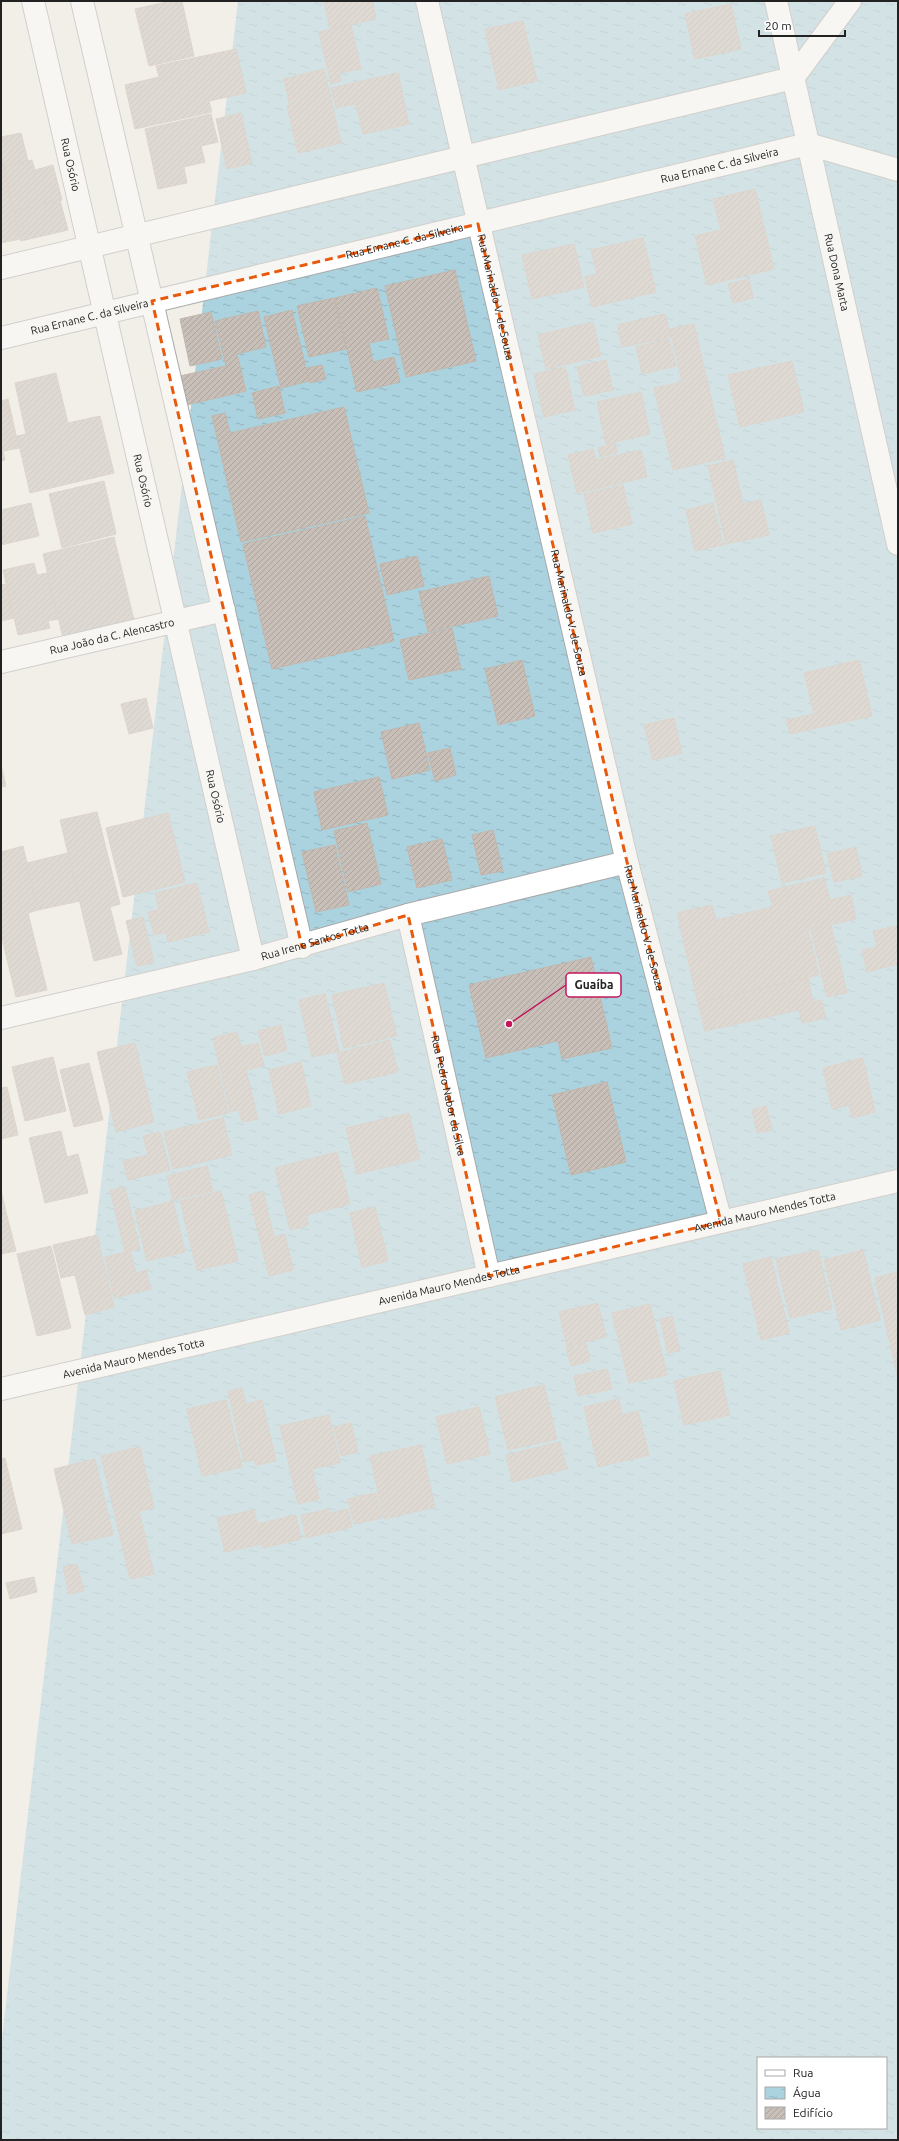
<svg xmlns="http://www.w3.org/2000/svg" width="899" height="2141" font-family="Ubuntu,sans-serif">
  <defs>
    <pattern id="water-ripples" width="26" height="14" patternUnits="userSpaceOnUse"><rect width="26" height="14" fill="#aad3df"/><path d="M2 4q2-2 4 0t4 0M15 11q2-2 4 0t4 0" fill="none" stroke="#92b5bf"/></pattern>
    <pattern id="building-hatch" width="6" height="6" patternUnits="userSpaceOnUse"><rect width="6" height="6" fill="#c7bfb8"/><path d="M-1 1l2-2M0 6l6-6M5 7l2-2" fill="none" stroke="#aba49e"/></pattern>
  </defs>
  <rect width="100%" height="100%" fill="#f2efe9"/>
  <path fill="url(#water-ripples)" fill-rule="evenodd" d="M 238,1 L 898,1 L 898,2140 L 1,2140 L 1,2047 ZM 758,2058 L 886,2058 L 886,2128 L 758,2128 Z"/>
  <g fill="url(#building-hatch)" stroke="#c4b6ab">
    <polygon points="171,1 182,1 194,56 149,66 135,9"/>
    <polygon points="324,1 372,1 376,19 330,29"/>
    <polygon points="731,4 741,49 695,59 685,14"/>
    <polygon points="523,21 537,81 499,90 485,29"/>
    <polygon points="351,25 361,69 339,73 341,81 331,84 319,32"/>
    <polygon points="236,49 246,93 209,101 212,112 135,129 125,85 159,77 156,66"/>
    <polygon points="324,69 341,143 298,153 287,106 290,106 284,79"/>
    <polygon points="398,73 409,124 363,134 356,104 336,108 331,88"/>
    <polygon points="241,113 252,163 227,169 216,119"/>
    <polygon points="211,114 218,142 201,146 205,162 184,167 187,183 158,189 145,129"/>
    <polygon points="21,133 28,161 1,167 1,137"/>
    <polygon points="32,160 35,170 53,165 62,200 14,211 3,167"/>
    <polygon points="1,167 3,167 20,239 1,243"/>
    <polygon points="755,189 774,269 707,285 695,236 721,230 713,199"/>
    <polygon points="60,200 68,230 21,241 14,211"/>
    <polygon points="643,238 656,292 592,307 585,277 597,274 591,250"/>
    <polygon points="574,244 584,287 532,299 522,255"/>
    <polygon points="455,270 476,361 406,377 385,286"/>
    <polygon points="749,279 753,298 733,303 728,284"/>
    <polygon points="377,288 389,339 369,343 373,362 394,357 400,382 357,392 335,298"/>
    <polygon points="334,298 346,349 309,357 297,306"/>
    <polygon points="292,310 309,381 281,388 264,317"/>
    <polygon points="258,311 266,347 237,354 246,391 182,406 175,377 226,366 215,321"/>
    <polygon points="211,312 222,359 190,366 180,319"/>
    <polygon points="665,314 671,337 622,347 617,325"/>
    <polygon points="593,322 601,356 546,369 538,335"/>
    <polygon points="694,324 725,458 673,470 654,388 682,382 670,329"/>
    <polygon points="669,339 676,366 642,374 636,347"/>
    <polygon points="606,360 613,390 584,396 577,367"/>
    <polygon points="792,361 804,412 740,427 728,375"/>
    <polygon points="322,365 326,379 310,383 306,368"/>
    <polygon points="565,367 575,410 544,417 534,374"/>
    <polygon points="56,373 68,423 100,416 114,473 30,493 17,436 26,434 15,383"/>
    <polygon points="279,386 285,413 258,419 252,393"/>
    <polygon points="641,392 650,434 606,444 597,402"/>
    <polygon points="8,399 19,448 3,451 5,460 1,461 1,401"/>
    <polygon points="344,407 369,513 241,542 212,416 225,413 230,433"/>
    <polygon points="615,443 617,453 600,457 598,448"/>
    <polygon points="593,449 596,460 641,450 647,477 577,493 568,455"/>
    <polygon points="733,460 743,504 761,500 769,535 726,544 708,466"/>
    <polygon points="104,481 116,534 62,548 49,494"/>
    <polygon points="623,485 632,524 593,533 584,494"/>
    <polygon points="31,503 39,536 1,545 1,510"/>
    <polygon points="713,503 723,545 695,551 686,510"/>
    <polygon points="365,516 394,641 272,669 243,544"/>
    <polygon points="114,537 135,624 64,642 43,554"/>
    <polygon points="417,556 424,586 387,595 380,564"/>
    <polygon points="34,563 37,575 47,573 58,619 48,621 50,628 18,635 3,570"/>
    <polygon points="489,576 498,616 428,632 419,592"/>
    <polygon points="6,584 14,618 1,621 1,585"/>
    <polygon points="452,628 461,669 409,680 400,640"/>
    <polygon points="522,660 535,716 498,725 485,669"/>
    <polygon points="859,660 872,716 790,734 786,720 814,714 804,673"/>
    <polygon points="146,698 153,728 129,734 121,704"/>
    <polygon points="674,718 682,753 653,760 644,725"/>
    <polygon points="419,723 430,770 392,779 381,732"/>
    <polygon points="450,748 456,775 435,781 428,753"/>
    <polygon points="1,765 6,786 1,787"/>
    <polygon points="379,777 388,815 322,830 314,792"/>
    <polygon points="97,812 120,904 110,907 122,954 94,961 60,820"/>
    <polygon points="168,813 185,882 123,897 106,828"/>
    <polygon points="367,823 381,884 348,892 334,831"/>
    <polygon points="815,826 826,873 782,883 771,836"/>
    <polygon points="493,830 503,871 481,875 472,835"/>
    <polygon points="442,839 452,880 417,888 407,847"/>
    <polygon points="335,845 349,905 316,912 302,852"/>
    <polygon points="23,846 38,910 28,913 47,990 16,997 1,934 1,852"/>
    <polygon points="856,847 862,876 834,882 827,854"/>
    <polygon points="68,853 80,901 38,910 27,863"/>
    <polygon points="824,878 830,900 851,895 856,919 808,930 819,975 698,1003 677,913 712,905 716,920 773,907 768,891"/>
    <polygon points="197,883 209,932 168,942 166,932 154,935 148,912 159,910 155,893"/>
    <polygon points="143,917 154,962 137,966 126,921"/>
    <polygon points="831,925 847,993 827,997 811,929"/>
    <polygon points="898,926 898,964 867,972 862,950 877,947 873,931"/>
    <polygon points="591,957 612,1048 562,1059 558,1041 486,1058 469,985"/>
    <polygon points="808,978 813,1002 821,1000 826,1018 802,1023 799,1010 705,1031 698,1003"/>
    <polygon points="384,983 397,1036 344,1048 332,995"/>
    <polygon points="325,994 339,1051 312,1057 299,1000"/>
    <polygon points="281,1025 287,1050 265,1056 258,1031"/>
    <polygon points="237,1032 241,1047 258,1043 264,1066 246,1070 258,1119 242,1122 239,1110 230,1112 213,1038"/>
    <polygon points="390,1040 398,1072 345,1084 337,1053"/>
    <polygon points="135,1043 154,1122 116,1132 97,1052"/>
    <polygon points="53,1057 66,1111 25,1121 12,1067"/>
    <polygon points="863,1058 875,1112 852,1118 849,1105 832,1109 823,1068"/>
    <polygon points="301,1062 311,1106 279,1114 269,1070"/>
    <polygon points="89,1063 103,1120 74,1127 60,1070"/>
    <polygon points="217,1065 228,1113 199,1120 187,1072"/>
    <polygon points="607,1082 626,1162 571,1175 552,1095"/>
    <polygon points="7,1087 18,1135 1,1139 1,1088"/>
    <polygon points="766,1106 772,1130 757,1133 752,1110"/>
    <polygon points="409,1113 420,1159 357,1174 346,1128"/>
    <polygon points="223,1118 232,1155 173,1169 164,1132"/>
    <polygon points="61,1131 67,1157 78,1154 88,1193 45,1203 29,1138"/>
    <polygon points="160,1132 170,1170 128,1180 123,1161 148,1155 143,1136"/>
    <polygon points="337,1152 350,1204 306,1215 309,1225 290,1230 275,1168"/>
    <polygon points="207,1166 213,1191 173,1200 167,1176"/>
    <polygon points="125,1187 140,1249 125,1252 110,1190"/>
    <polygon points="1,1190 6,1212 1,1213"/>
    <polygon points="221,1191 238,1261 197,1270 180,1201"/>
    <polygon points="263,1191 274,1237 285,1234 293,1270 269,1276 249,1195"/>
    <polygon points="173,1201 185,1252 147,1261 135,1211"/>
    <polygon points="375,1207 388,1261 362,1267 350,1213"/>
    <polygon points="6,1212 16,1251 1,1254 1,1213"/>
    <polygon points="97,1235 114,1307 85,1315 75,1275 61,1278 53,1245"/>
    <polygon points="51,1246 71,1328 37,1336 17,1254"/>
    <polygon points="818,1250 832,1309 790,1318 776,1259"/>
    <polygon points="863,1250 880,1320 841,1330 824,1260"/>
    <polygon points="130,1251 136,1273 146,1270 151,1289 114,1298 105,1257"/>
    <polygon points="771,1257 789,1333 761,1340 743,1264"/>
    <polygon points="898,1272 898,1379 875,1278"/>
    <polygon points="598,1303 606,1337 567,1346 559,1312"/>
    <polygon points="650,1304 667,1375 629,1383 612,1313"/>
    <polygon points="672,1316 680,1351 668,1353 660,1319"/>
    <polygon points="586,1343 590,1361 571,1366 566,1348"/>
    <polygon points="607,1369 612,1389 578,1396 574,1376"/>
    <polygon points="720,1371 730,1415 684,1425 674,1381"/>
    <polygon points="544,1385 557,1439 508,1450 495,1397"/>
    <polygon points="242,1388 246,1404 262,1400 276,1461 256,1465 254,1460 244,1462 228,1391"/>
    <polygon points="619,1399 622,1415 638,1411 649,1455 598,1467 584,1407"/>
    <polygon points="226,1400 242,1467 202,1476 187,1409"/>
    <polygon points="479,1407 490,1454 447,1464 436,1417"/>
    <polygon points="329,1415 340,1463 312,1469 319,1499 298,1504 280,1426"/>
    <polygon points="351,1423 358,1452 341,1456 334,1427"/>
    <polygon points="560,1442 567,1469 512,1482 506,1455"/>
    <polygon points="421,1445 435,1507 384,1519 370,1456"/>
    <polygon points="140,1447 154,1508 139,1511 154,1574 130,1579 101,1456"/>
    <polygon points="5,1458 22,1529 1,1534 1,1459"/>
    <polygon points="95,1459 113,1535 72,1544 54,1469"/>
    <polygon points="376,1493 382,1518 354,1524 348,1499"/>
    <polygon points="329,1509 330,1513 348,1509 352,1527 306,1538 301,1515"/>
    <polygon points="254,1510 262,1544 225,1552 217,1518"/>
    <polygon points="296,1515 301,1539 263,1548 257,1524"/>
    <polygon points="77,1564 84,1591 69,1594 63,1567"/>
    <polygon points="34,1577 37,1592 10,1599 6,1583"/>
  </g>
  <g fill="none" stroke-linecap="round" stroke-linejoin="round">
    <defs>
      <g id="minor">
        <path id="s1" d="M 33,1 L 253,959"/>
        <polyline points="82,1 302,947"/>
        <path id="s2" d="M 427,1 L 627,862 L 721,1222"/>
        <path id="s3" d="M 776,1 L 898,544"/>
        <polyline points="1,268 793,78 850,1"/>
        <path id="s4" d="M 1,338 L 808,144 L 898,170"/>
        <path id="s5" d="M 1,662 L 224,610"/>
        <path id="s6" d="M 408,915 L 489,1276"/>
        <path id="s7" d="M 1,1018 L 253,959 L 408,915 L 627,862"/>
        <path id="s8" d="M 1,1389 L 898,1181"/>
      </g>
    </defs>
    <use href="#minor" stroke="#a9a9a9" stroke-width="24"/>
    <use href="#minor" stroke="#fff" stroke-width="22"/>
  </g>
  <path d="M0 0H899V2141H0ZM 478,224 L 627,862 L 721,1222 L 489,1276 L 408,915 L 302,947 L 152,301 Z" fill="#f2efe9" fill-opacity=".55" fill-rule="evenodd"/>
  <path fill="none" stroke="#e8590c" stroke-width="3" stroke-dasharray="8 5" stroke-linejoin="round" d="M 478,224 L 627,862 L 721,1222 L 489,1276 L 408,915 L 302,947 L 152,301 Z"/>
  <g text-anchor="middle" stroke-width="3" stroke-linejoin="round" paint-order="stroke">
    <g font-size="11" fill="#222" stroke="#fff">
      <text dy="4" stroke="none"><textPath href="#s1" startOffset="168">Rua Osório</textPath></text>
      <text dy="4" stroke="none"><textPath href="#s4" startOffset="739">Rua Ernane C. da Silveira</textPath></text>
      <text dy="4" stroke="none"><textPath href="#s4" startOffset="415">Rua Ernane C. da Silveira</textPath></text>
      <text dy="4" stroke="none"><textPath href="#s3" startOffset="278">Rua Dona Marta</textPath></text>
      <text dy="4" stroke="none"><textPath href="#s2" startOffset="304">Rua Marinaldo V. de Souza</textPath></text>
      <text dy="4" stroke="none"><textPath href="#s4" startOffset="91">Rua Ernane C. da Silveira</textPath></text>
      <text dy="4" stroke="none"><textPath href="#s1" startOffset="492">Rua Osório</textPath></text>
      <text dy="4" stroke="none"><textPath href="#s2" startOffset="628">Rua Marinaldo V. de Souza</textPath></text>
      <text dy="4" stroke="none"><textPath href="#s5" startOffset="114">Rua João da C. Alencastro</textPath></text>
      <text dy="4" stroke="none"><textPath href="#s1" startOffset="816">Rua Osório</textPath></text>
      <text dy="4" stroke="none"><textPath href="#s2" startOffset="952">Rua Marinaldo V. de Souza</textPath></text>
      <text dy="4" stroke="none"><textPath href="#s7" startOffset="323">Rua Irene Santos Totta</textPath></text>
      <text dy="4" stroke="none"><textPath href="#s6" startOffset="185">Rua Pedro Nabor da Silva</textPath></text>
      <text dy="4" stroke="none"><textPath href="#s8" startOffset="784">Avenida Mauro Mendes Totta</textPath></text>
      <text dy="4" stroke="none"><textPath href="#s8" startOffset="460">Avenida Mauro Mendes Totta</textPath></text>
      <text dy="4" stroke="none"><textPath href="#s8" startOffset="136">Avenida Mauro Mendes Totta</textPath></text>
    </g>
  </g>
  <path fill="none" stroke="#c2185b" stroke-width="1.5" d="M509 1024L566 985"/>
  <circle fill="#c2185b" stroke="#fff" stroke-width="1.5" cx="509" cy="1024" r="4"/>
  <rect fill="#fff" stroke="#c2185b" stroke-width="1.5" x="566" y="973" width="55" height="24" rx="4"/>
  <g font-size="12" text-anchor="middle" font-weight="bold" fill="#222">
    <text x="594" y="989">Guaíba</text>
  </g>
  <rect width="899" height="2141" fill="none" stroke="#222222" stroke-width="4"/>
  <rect x="757" y="2057" width="130" height="72" fill="#ffffff" stroke="#a7a7a7"/>
  <rect x="765" y="2070" width="20" height="6" fill="#ffffff" stroke="#a7a7a7"/>
  <text x="793" y="2077" font-size="12" fill="#222222">Rua</text>
  <rect x="765" y="2087" width="20" height="12" fill="url(#water-ripples)" stroke="#a7a7a7"/>
  <text x="793" y="2097" font-size="12" fill="#222222">Água</text>
  <rect x="765" y="2107" width="20" height="12" fill="url(#building-hatch)" stroke="#a7a7a7"/>
  <text x="793" y="2117" font-size="12" fill="#222222">Edifício</text>
  <path d="M759 30v6h86v-6" fill="none" stroke="#222222" stroke-width="2"/>
  <text x="765" y="30" font-size="12" fill="#222222" stroke="#ffffff" stroke-width="3" paint-order="stroke">20 m</text>
</svg>
